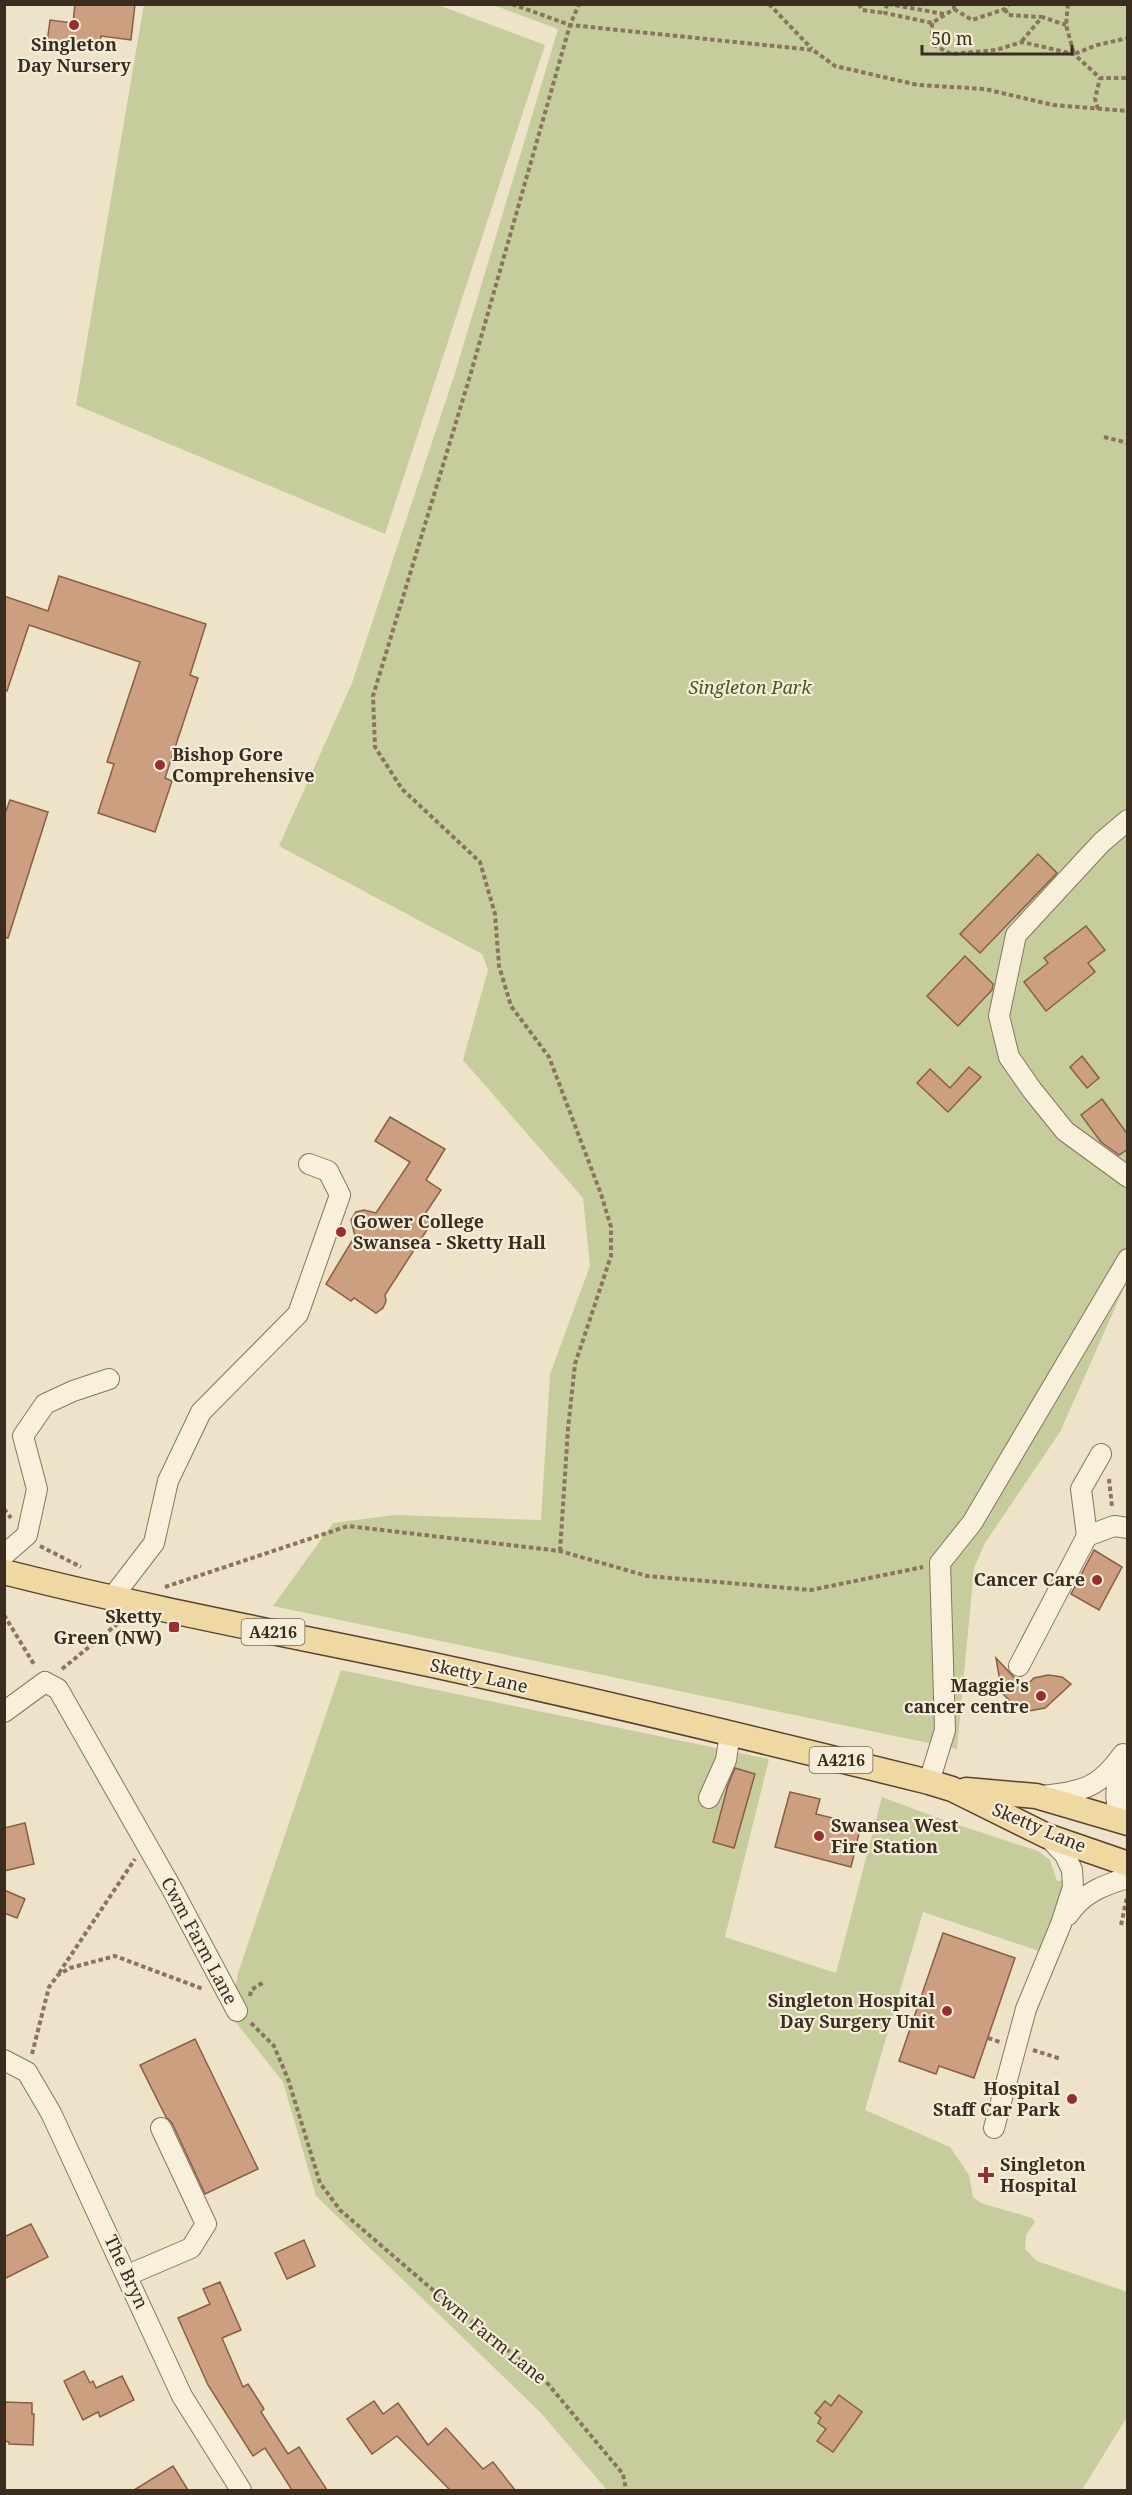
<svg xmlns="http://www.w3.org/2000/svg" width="1132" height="2495" font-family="'Noto Serif',serif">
  <rect width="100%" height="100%" fill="#eee3c8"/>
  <g fill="#c6cc9c">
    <polygon points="144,4 438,5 545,45 385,534 76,405"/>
    <polygon points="493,5 1127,5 1127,1281 1060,1432 985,1543 974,1568 957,1749 273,1606 333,1523 394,1515 541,1520 550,1374 590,1266 583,1198 463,1060 488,970 482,954 279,846 352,683 455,373 558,29"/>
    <polygon points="341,1670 769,1759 725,1937 836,1973 882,1797 949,1822 1038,1851 1050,1860 1057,1881 1064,1880 1060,1904 1039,1951 923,1912 865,2110 950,2147 969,2175 973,2197 981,2203 1032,2218 1035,2222 1026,2235 1025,2249 1037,2261 1127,2292 1127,2417 1082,2490 607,2490 540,2412 316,2196 283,2082 230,2015 238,1973"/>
  </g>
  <g fill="#cb9f7f" stroke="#885f44" stroke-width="1.5">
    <polygon points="75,4 135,4 131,40 101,36 99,50 47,43 50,20 73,23"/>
    <polygon points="59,576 206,624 190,675 198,678 165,778 172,781 155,832 98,813 114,764 107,762 140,662 29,625 7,691 4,690 4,596 48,611"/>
    <polygon points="10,800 48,812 8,938 4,937 4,816"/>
    <polygon points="1038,854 1057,873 980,953 960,934"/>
    <polygon points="1086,926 1105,950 1088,963 1095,972 1046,1011 1024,982 1048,963 1044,958"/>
    <polygon points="965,956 993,984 992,990 958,1026 927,996"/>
    <polygon points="1082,1056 1099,1078 1087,1088 1070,1067"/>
    <polygon points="969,1067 981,1077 948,1112 917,1083 930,1069 950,1088"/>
    <polygon points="1102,1099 1128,1135 1128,1149 1119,1155 1101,1142 1081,1115"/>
    <polygon points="390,1117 445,1149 426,1180 441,1190 425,1214 434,1219 385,1295 386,1301 383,1308 376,1313 354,1298 351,1301 326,1284 355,1236 351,1220 356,1212 364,1210 376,1213 410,1162 375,1141"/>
    <polygon points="1094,1550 1122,1567 1099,1610 1071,1594"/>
    <polygon points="996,1658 1024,1688 1034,1678 1048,1675 1062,1677 1071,1684 1045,1708 1029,1711 1014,1705 1002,1693"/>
    <polygon points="735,1768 755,1774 734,1848 713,1842 728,1785"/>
    <polygon points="790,1792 820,1799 816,1814 861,1825 851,1867 775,1847"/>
    <polygon points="25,1823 34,1864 4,1871 4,1828"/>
    <polygon points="4,1890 25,1899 17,1918 4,1913"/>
    <polygon points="943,1933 1015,1958 974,2078 939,2066 936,2074 899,2061"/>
    <polygon points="195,2039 258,2169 205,2194 172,2123 166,2117 140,2065"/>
    <polygon points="31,2224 48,2257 4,2279 4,2237"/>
    <polygon points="304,2240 315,2266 287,2279 275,2253"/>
    <polygon points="220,2282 241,2330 222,2338 243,2387 248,2384 264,2409 261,2412 288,2454 299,2447 327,2490 292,2490 265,2448 253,2456 208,2385 178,2318 210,2304 203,2289"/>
    <polygon points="84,2371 90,2383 93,2381 96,2388 122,2376 134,2400 100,2417 98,2412 83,2420 64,2381"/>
    <polygon points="839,2395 862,2412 833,2452 817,2441 826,2429 818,2423 821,2418 815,2413 825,2401 831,2406"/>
    <polygon points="374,2401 383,2414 398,2403 428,2445 446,2428 483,2469 493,2462 515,2490 450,2490 397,2436 372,2454 347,2419"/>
    <polygon points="4,2402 32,2403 32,2414 34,2414 33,2445 9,2444 9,2442 4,2441"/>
    <polygon points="173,2466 188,2490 134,2490"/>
  </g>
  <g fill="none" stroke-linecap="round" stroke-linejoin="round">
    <defs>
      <g id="minor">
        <polyline points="1128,820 1102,842 1016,935 999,1016 1009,1057 1032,1090 1065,1131 1128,1177"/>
        <polyline points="1087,1536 1081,1489 1101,1454"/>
        <polyline points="4,1555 27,1535 37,1489 23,1436 45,1404 73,1391 109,1379"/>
        <polyline points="111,1599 154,1543 168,1481 201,1412 298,1314 340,1195 328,1171 309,1164"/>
        <polyline points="1019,1666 1087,1536 1114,1526 1128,1528"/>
        <polyline points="4,1712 45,1682 58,1689 172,1889 237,2011"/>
        <path d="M 1122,1759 C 1118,1782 1109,1805 1128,1822"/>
        <polyline points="929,1782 945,1730 940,1563 972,1523 1128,1259"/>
        <path d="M 1042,1796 C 1082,1791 1099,1789 1123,1754"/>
        <polyline points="709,1798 726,1760 730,1733"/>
        <path d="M 1068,1915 C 1083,1893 1103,1885 1128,1878"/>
        <polyline points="4,2060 27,2072 51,2113 182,2396 241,2490"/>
        <polyline points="994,2128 1026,2009 1061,1924 1073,1887 1072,1870 1065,1855 1048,1837"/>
        <polyline points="128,2275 191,2248 206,2224 161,2128"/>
      </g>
      <g id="major">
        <path d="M 4,1572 C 146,1608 290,1635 433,1665 C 599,1701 764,1741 929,1782 L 952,1789 L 1047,1836 L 1128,1864"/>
        <polyline points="966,1790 1036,1796 1128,1823"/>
      </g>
    </defs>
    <use href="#minor" stroke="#89755d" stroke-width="22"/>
    <use href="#major" stroke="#574331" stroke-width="27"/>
    <g stroke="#89755d" stroke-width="4" stroke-dasharray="4.5 3" stroke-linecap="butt">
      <polyline points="512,4 570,25 813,50 835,66 918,85 985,89 1053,105 1128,111"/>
      <polyline points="769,4 812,49"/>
      <polyline points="859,4 862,10 885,13"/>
      <polyline points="887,4 885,13 932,23 954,9 954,4"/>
      <polyline points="888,4 944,14"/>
      <polyline points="1068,4 1066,25 1074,54 1097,45 1128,38"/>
      <polyline points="954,9 972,20 1005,9 1009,4"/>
      <polyline points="1005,9 1008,15 1041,17"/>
      <polyline points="932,23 932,44 951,54 996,50 1022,42 1074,54 1100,78 1128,78"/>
      <polyline points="1022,41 1042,17 1066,25"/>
      <polyline points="1098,109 1095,99 1100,78"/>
      <polyline points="1104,437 1128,443"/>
      <polyline points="1109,1479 1112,1507"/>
      <polyline points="4,1509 11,1518"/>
      <polyline points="40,1546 81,1567"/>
      <polyline points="560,1551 568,1429 575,1364 611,1256 611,1227 601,1194 549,1057 511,1006 499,966 495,914 480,862 402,789 375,747 373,696 470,376 570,25 579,4"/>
      <polyline points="165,1587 348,1526 560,1551 647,1576 811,1590 923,1567"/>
      <polyline points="4,1615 35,1666"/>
      <polyline points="62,1669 121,1621"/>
      <polyline points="1121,1925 1127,1897"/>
      <polyline points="59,1973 135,1859"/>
      <polyline points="250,1996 251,1990 264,1982"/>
      <polyline points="251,2023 274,2046 288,2079 320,2183 340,2210 441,2297 543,2378 623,2474 626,2490"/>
      <polyline points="988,2038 1000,2042"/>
      <polyline points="1033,2050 1061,2059"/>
      <polyline points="32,2054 49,1987 58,1975 70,1968 115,1956 203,1989"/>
    </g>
    <use href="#minor" stroke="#f8f0db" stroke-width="20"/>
    <use href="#major" stroke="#efd8a2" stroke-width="24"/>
  </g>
  <g fill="#972f2f" stroke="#f5edd8" stroke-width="2">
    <circle cx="74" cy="25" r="6"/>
    <circle cx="160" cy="765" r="6"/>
    <circle cx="341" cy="1232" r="6"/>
    <circle cx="1097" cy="1580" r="6"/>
    <rect x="168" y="1621" width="12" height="12" rx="3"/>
    <circle cx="1041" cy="1696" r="6"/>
    <circle cx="819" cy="1836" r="6"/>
    <circle cx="947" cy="2011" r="6"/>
    <circle cx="1072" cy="2099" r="6"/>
    <path d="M983 2166h6v6h6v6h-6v6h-6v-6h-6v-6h6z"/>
  </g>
  <g text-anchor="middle" stroke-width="4.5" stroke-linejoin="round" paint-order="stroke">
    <g fill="#f5edd8" stroke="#726757" stroke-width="1.5">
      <rect x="241.5" y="1619" width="63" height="26" rx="4.5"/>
      <rect x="809.5" y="1747" width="63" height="26" rx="4.5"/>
    </g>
    <g font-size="16" font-weight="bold" fill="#3a2d20">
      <text x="273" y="1638">A4216</text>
      <text x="841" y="1766">A4216</text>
    </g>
    <g font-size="18" font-weight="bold" fill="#3a2d20" stroke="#f5edd8" text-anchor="end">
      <text x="74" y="51" text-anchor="middle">Singleton<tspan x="74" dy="21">Day Nursery</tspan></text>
      <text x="172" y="761" text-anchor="start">Bishop Gore<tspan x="172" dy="21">Comprehensive</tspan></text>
      <text x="353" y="1228" text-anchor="start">Gower College<tspan x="353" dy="21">Swansea - Sketty Hall</tspan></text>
      <text x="1085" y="1586">Cancer Care</text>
      <text x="162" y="1623">Sketty<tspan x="162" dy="21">Green (NW)</tspan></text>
      <text x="1029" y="1692">Maggie's<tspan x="1029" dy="21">cancer centre</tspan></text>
      <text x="831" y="1832" text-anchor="start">Swansea West<tspan x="831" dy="21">Fire Station</tspan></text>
      <text x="935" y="2007">Singleton Hospital<tspan x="935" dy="21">Day Surgery Unit</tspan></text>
      <text x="1060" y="2095">Hospital<tspan x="1060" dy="21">Staff Car Park</tspan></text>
      <text x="1000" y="2171" text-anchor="start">Singleton<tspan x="1000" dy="21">Hospital</tspan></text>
    </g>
    <g font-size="18" font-style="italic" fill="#4a5628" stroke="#f5edd8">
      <text x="750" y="694">Singleton Park</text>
    </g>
    <g font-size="18" fill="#3a2d20" stroke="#f5edd8">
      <text transform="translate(479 1676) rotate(13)" y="6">Sketty Lane</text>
      <text transform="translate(1039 1828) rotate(23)" y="6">Sketty Lane</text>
      <text transform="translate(199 1941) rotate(62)" y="6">Cwm Farm Lane</text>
      <text transform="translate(126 2272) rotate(65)" y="6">The Bryn</text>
      <text transform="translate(489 2336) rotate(39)" y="6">Cwm Farm Lane</text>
    </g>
  </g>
  <rect width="1132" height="2495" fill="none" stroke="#3a2d20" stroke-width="12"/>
  <path d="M922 45v9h150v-9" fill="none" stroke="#3a2d20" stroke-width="3"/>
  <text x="931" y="45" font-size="18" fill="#3a2d20" stroke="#f5edd8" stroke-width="4.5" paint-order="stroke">50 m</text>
</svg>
